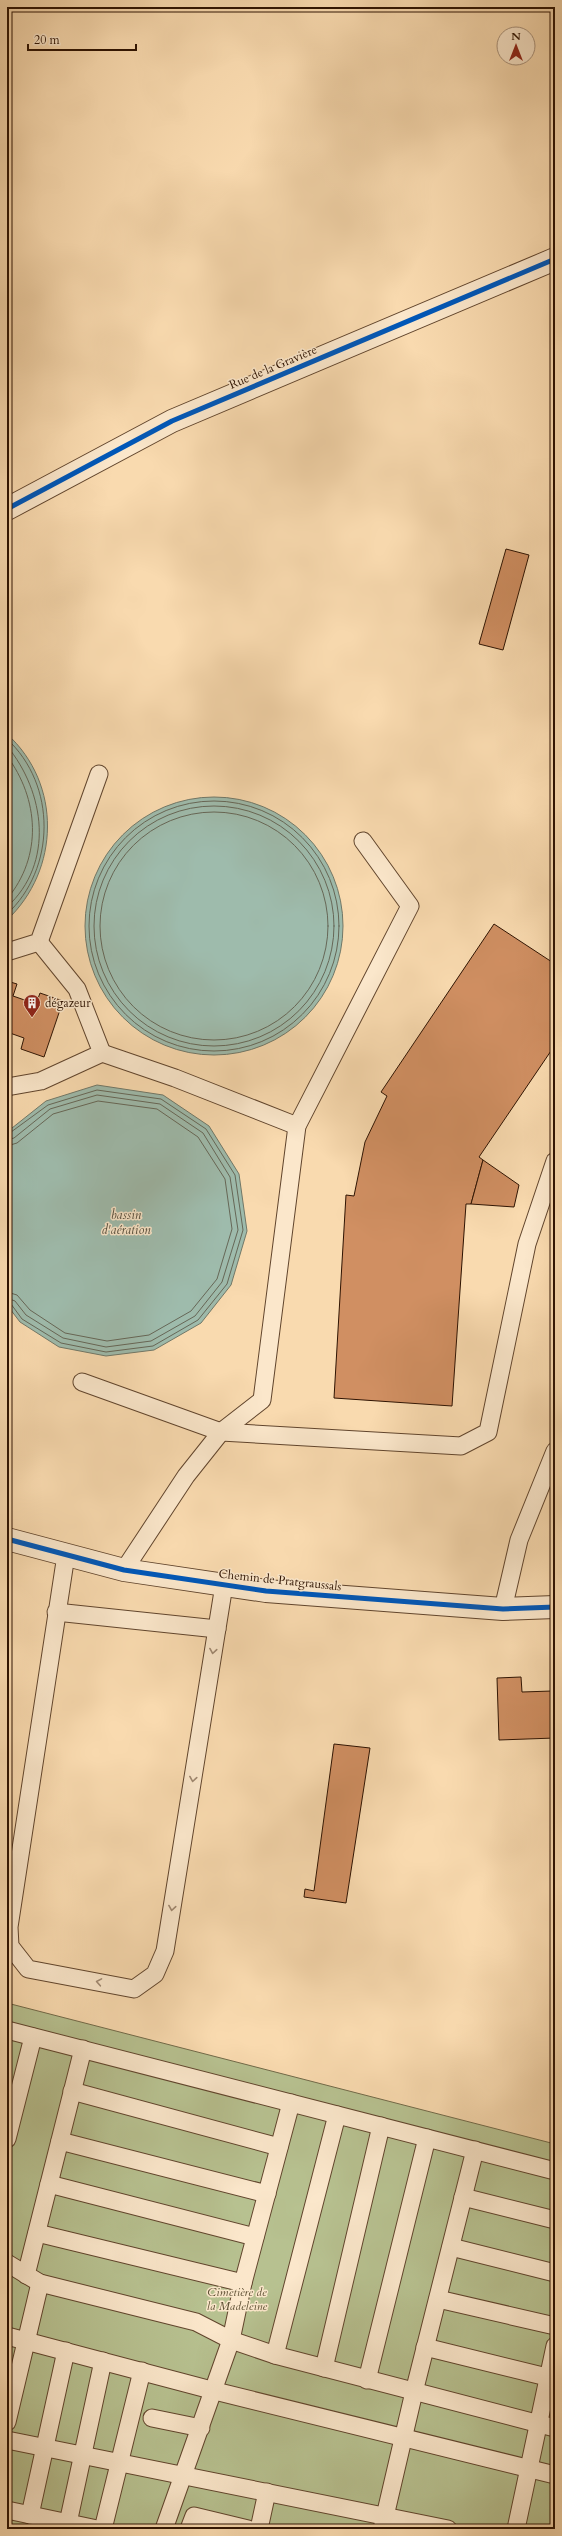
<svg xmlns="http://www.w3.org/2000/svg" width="562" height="2536" font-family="Cardo,serif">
  <rect width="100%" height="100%" fill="#f9daaf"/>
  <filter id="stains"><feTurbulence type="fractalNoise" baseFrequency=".005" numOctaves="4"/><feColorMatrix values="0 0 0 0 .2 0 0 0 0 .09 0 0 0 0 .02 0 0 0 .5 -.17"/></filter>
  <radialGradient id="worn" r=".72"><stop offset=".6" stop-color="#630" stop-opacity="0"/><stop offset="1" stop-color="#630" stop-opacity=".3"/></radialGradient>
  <polygon fill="#b7c190" stroke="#726a49" points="7,2003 555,2144 555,2529 7,2529"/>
  <g fill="#9ebbac" stroke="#717868">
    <path d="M 7,734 C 62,784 60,870 7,920 Z"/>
    <circle cx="214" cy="926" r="129"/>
    <polygon points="97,1085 163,1095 209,1126 239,1174 247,1231 231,1285 201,1323 154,1350 106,1356 59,1347 20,1322 7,1305 7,1132 46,1101"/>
  </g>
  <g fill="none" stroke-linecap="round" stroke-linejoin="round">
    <g stroke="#666757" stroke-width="1">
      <path d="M 7,739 C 57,785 56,869 7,914"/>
      <path d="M 7,746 C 45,792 55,863 7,907"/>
      <path d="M 7,756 C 39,799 43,856 7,899"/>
      <circle cx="214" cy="926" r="125"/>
      <circle cx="214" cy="926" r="120"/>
      <circle cx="214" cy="926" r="114"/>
      <polyline points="7,1135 48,1105 97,1090 161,1099 206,1129 235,1175 243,1230 227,1284 198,1320 153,1346 106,1352 61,1343 22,1319 11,1304 7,1303"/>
      <polyline points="7,1140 14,1138 50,1109 97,1095 160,1104 203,1133 230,1177 238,1230 222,1282 195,1316 151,1341 106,1347 63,1338 26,1315 15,1301 7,1298"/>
      <polyline points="7,1146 17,1143 53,1114 98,1101 157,1109 198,1137 225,1179 232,1229 217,1279 191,1311 149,1335 107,1341 65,1333 30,1310 17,1295 7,1292"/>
    </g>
  </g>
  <g fill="#d08f62" stroke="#2e1302">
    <polygon points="506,549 529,555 503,650 479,644"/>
    <polygon points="494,924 555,964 555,1045 479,1157 483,1160 471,1204 466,1204 452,1406 334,1398 346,1195 354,1196 365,1142 387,1096 381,1092"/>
    <polygon points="7,981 17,984 13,996 36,1004 40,993 63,1001 44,1057 21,1049 24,1038 7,1032"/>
    <polygon points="483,1160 519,1185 514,1207 471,1204"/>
    <polygon points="551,1676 555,1676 555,1738 499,1740 497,1678 521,1677 522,1692 552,1691"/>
    <polygon points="334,1744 370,1748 346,1903 304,1897 305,1889 314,1891"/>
  </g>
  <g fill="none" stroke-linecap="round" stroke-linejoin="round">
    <defs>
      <g id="service">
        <polyline points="7,952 39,942 99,774"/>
        <polyline points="102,1053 175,1078 297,1126"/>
        <polyline points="7,1087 41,1081 102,1053 77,989 39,942"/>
        <polyline points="82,1382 221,1432 461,1446 488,1432 527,1244 555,1161"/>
        <polyline points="66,1555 9,1927 10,1946 28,1969 134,1989 155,1974 165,1951 224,1585"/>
        <polyline points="124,1570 186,1476 221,1432 262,1400 297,1126 410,906 363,841"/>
        <polyline points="503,1609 519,1540 555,1451"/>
        <polyline points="56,1612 217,1629"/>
        <polyline points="7,2030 555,2171"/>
        <polyline points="72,2091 279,2147"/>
        <polyline points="7,2139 33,2037"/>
        <polyline points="60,2141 267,2194"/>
        <polyline points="49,2184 255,2237"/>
        <polyline points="463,2197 555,2220"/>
        <polyline points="37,2233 243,2283"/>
        <polyline points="451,2247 555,2273"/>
        <polyline points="7,2263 40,2283 196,2322 231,2340 275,2355 555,2428"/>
        <polyline points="26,2275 83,2049"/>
        <polyline points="438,2299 555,2326"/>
        <polyline points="7,2336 215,2391 555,2475"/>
        <polyline points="425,2347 555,2379"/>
        <polyline points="275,2355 337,2115"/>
        <polyline points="324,2368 381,2126"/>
        <polyline points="367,2380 427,2138"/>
        <polyline points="152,2418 201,2428"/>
        <polyline points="7,2422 40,2283"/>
        <polyline points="7,2440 448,2529"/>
        <polyline points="7,2510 97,2529"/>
        <polyline points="30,2515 66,2351"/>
        <polyline points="68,2523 103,2361"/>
        <polyline points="103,2529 142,2371"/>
        <polyline points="164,2529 231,2340 243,2283 291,2103"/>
        <polyline points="189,2529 194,2516 248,2529"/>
        <polyline points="259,2529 267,2492"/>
        <polyline points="382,2529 414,2392 475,2150"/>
        <polyline points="516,2529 555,2346"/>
      </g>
      <g id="minor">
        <polyline points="7,509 172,421 555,259"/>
        <polyline points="7,1539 124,1570 266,1591 503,1609 555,1607"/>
      </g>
    </defs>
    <use href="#service" stroke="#61452d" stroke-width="19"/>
    <use href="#minor" stroke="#61452d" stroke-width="24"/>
    <use href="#service" stroke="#fbe7cb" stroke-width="17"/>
    <use href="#minor" stroke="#fbe7cb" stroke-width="22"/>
    <defs>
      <g id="cycleway">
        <polyline points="7,509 172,421 555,259"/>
        <polyline points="7,1539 124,1570 266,1591 503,1609 555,1607"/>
      </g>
    </defs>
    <use href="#cycleway" stroke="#fbe7cb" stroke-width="8"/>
    <use href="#cycleway" stroke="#0057b8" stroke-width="5"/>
  </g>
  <defs><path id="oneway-chevron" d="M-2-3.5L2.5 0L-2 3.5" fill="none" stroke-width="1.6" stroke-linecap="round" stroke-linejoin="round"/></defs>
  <g stroke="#9f8871">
    <use href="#oneway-chevron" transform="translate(213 1651) rotate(99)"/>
    <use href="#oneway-chevron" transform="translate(193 1779) rotate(99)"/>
    <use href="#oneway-chevron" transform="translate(172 1908) rotate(99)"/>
    <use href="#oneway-chevron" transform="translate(99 1982) rotate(-170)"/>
  </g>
  <defs>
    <symbol id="building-pin" viewBox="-11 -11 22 30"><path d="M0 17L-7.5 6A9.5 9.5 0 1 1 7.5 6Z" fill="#8f2418" stroke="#fbe7cb"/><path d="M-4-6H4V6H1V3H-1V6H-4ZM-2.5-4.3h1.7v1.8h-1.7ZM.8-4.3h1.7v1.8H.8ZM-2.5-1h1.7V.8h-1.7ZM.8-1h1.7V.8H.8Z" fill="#fff"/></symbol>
  </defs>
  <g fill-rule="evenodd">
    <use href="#building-pin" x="22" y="993" width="20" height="27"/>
  </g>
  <g text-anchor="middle" stroke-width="3" stroke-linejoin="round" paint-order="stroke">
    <g font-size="12" fill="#2e1302" stroke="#fbe7cb">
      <text transform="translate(273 367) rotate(-23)" y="4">Rue de la Gravière</text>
      <text transform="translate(280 1580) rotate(6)" y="4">Chemin de Pratgraussals</text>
    </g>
    <g font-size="12" fill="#2e1302" stroke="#fbe7cb" text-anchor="start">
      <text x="45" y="1007">dégazeur</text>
    </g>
    <g font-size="12" font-style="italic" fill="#5e5034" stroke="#fbe7cb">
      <text x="237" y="2296">Cimetière de<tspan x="237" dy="14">la Madeleine</tspan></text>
    </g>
    <g font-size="13" font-style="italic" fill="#554e3e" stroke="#fbe7cb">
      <text x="126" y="1219">bassin<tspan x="126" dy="15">d'aération</tspan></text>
    </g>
  </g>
  <rect width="562" height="2536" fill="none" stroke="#f9daaf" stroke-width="24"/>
  <rect x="8" y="8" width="546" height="2520" fill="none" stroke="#2e1302" stroke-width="2"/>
  <rect x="12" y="12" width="538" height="2512" fill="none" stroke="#2e1302"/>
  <g transform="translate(516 46)"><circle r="19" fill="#fbe7cb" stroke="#a9927b"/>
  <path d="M0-3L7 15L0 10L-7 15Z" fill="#8f2418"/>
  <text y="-6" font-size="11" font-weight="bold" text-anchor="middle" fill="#2e1302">N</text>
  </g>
  <path d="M28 44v6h108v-6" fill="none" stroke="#2e1302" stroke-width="2"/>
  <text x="34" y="44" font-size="12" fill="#2e1302" stroke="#fbe7cb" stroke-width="3" paint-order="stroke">20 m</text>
  <rect width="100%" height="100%" filter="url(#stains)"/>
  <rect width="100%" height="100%" fill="url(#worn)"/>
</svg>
